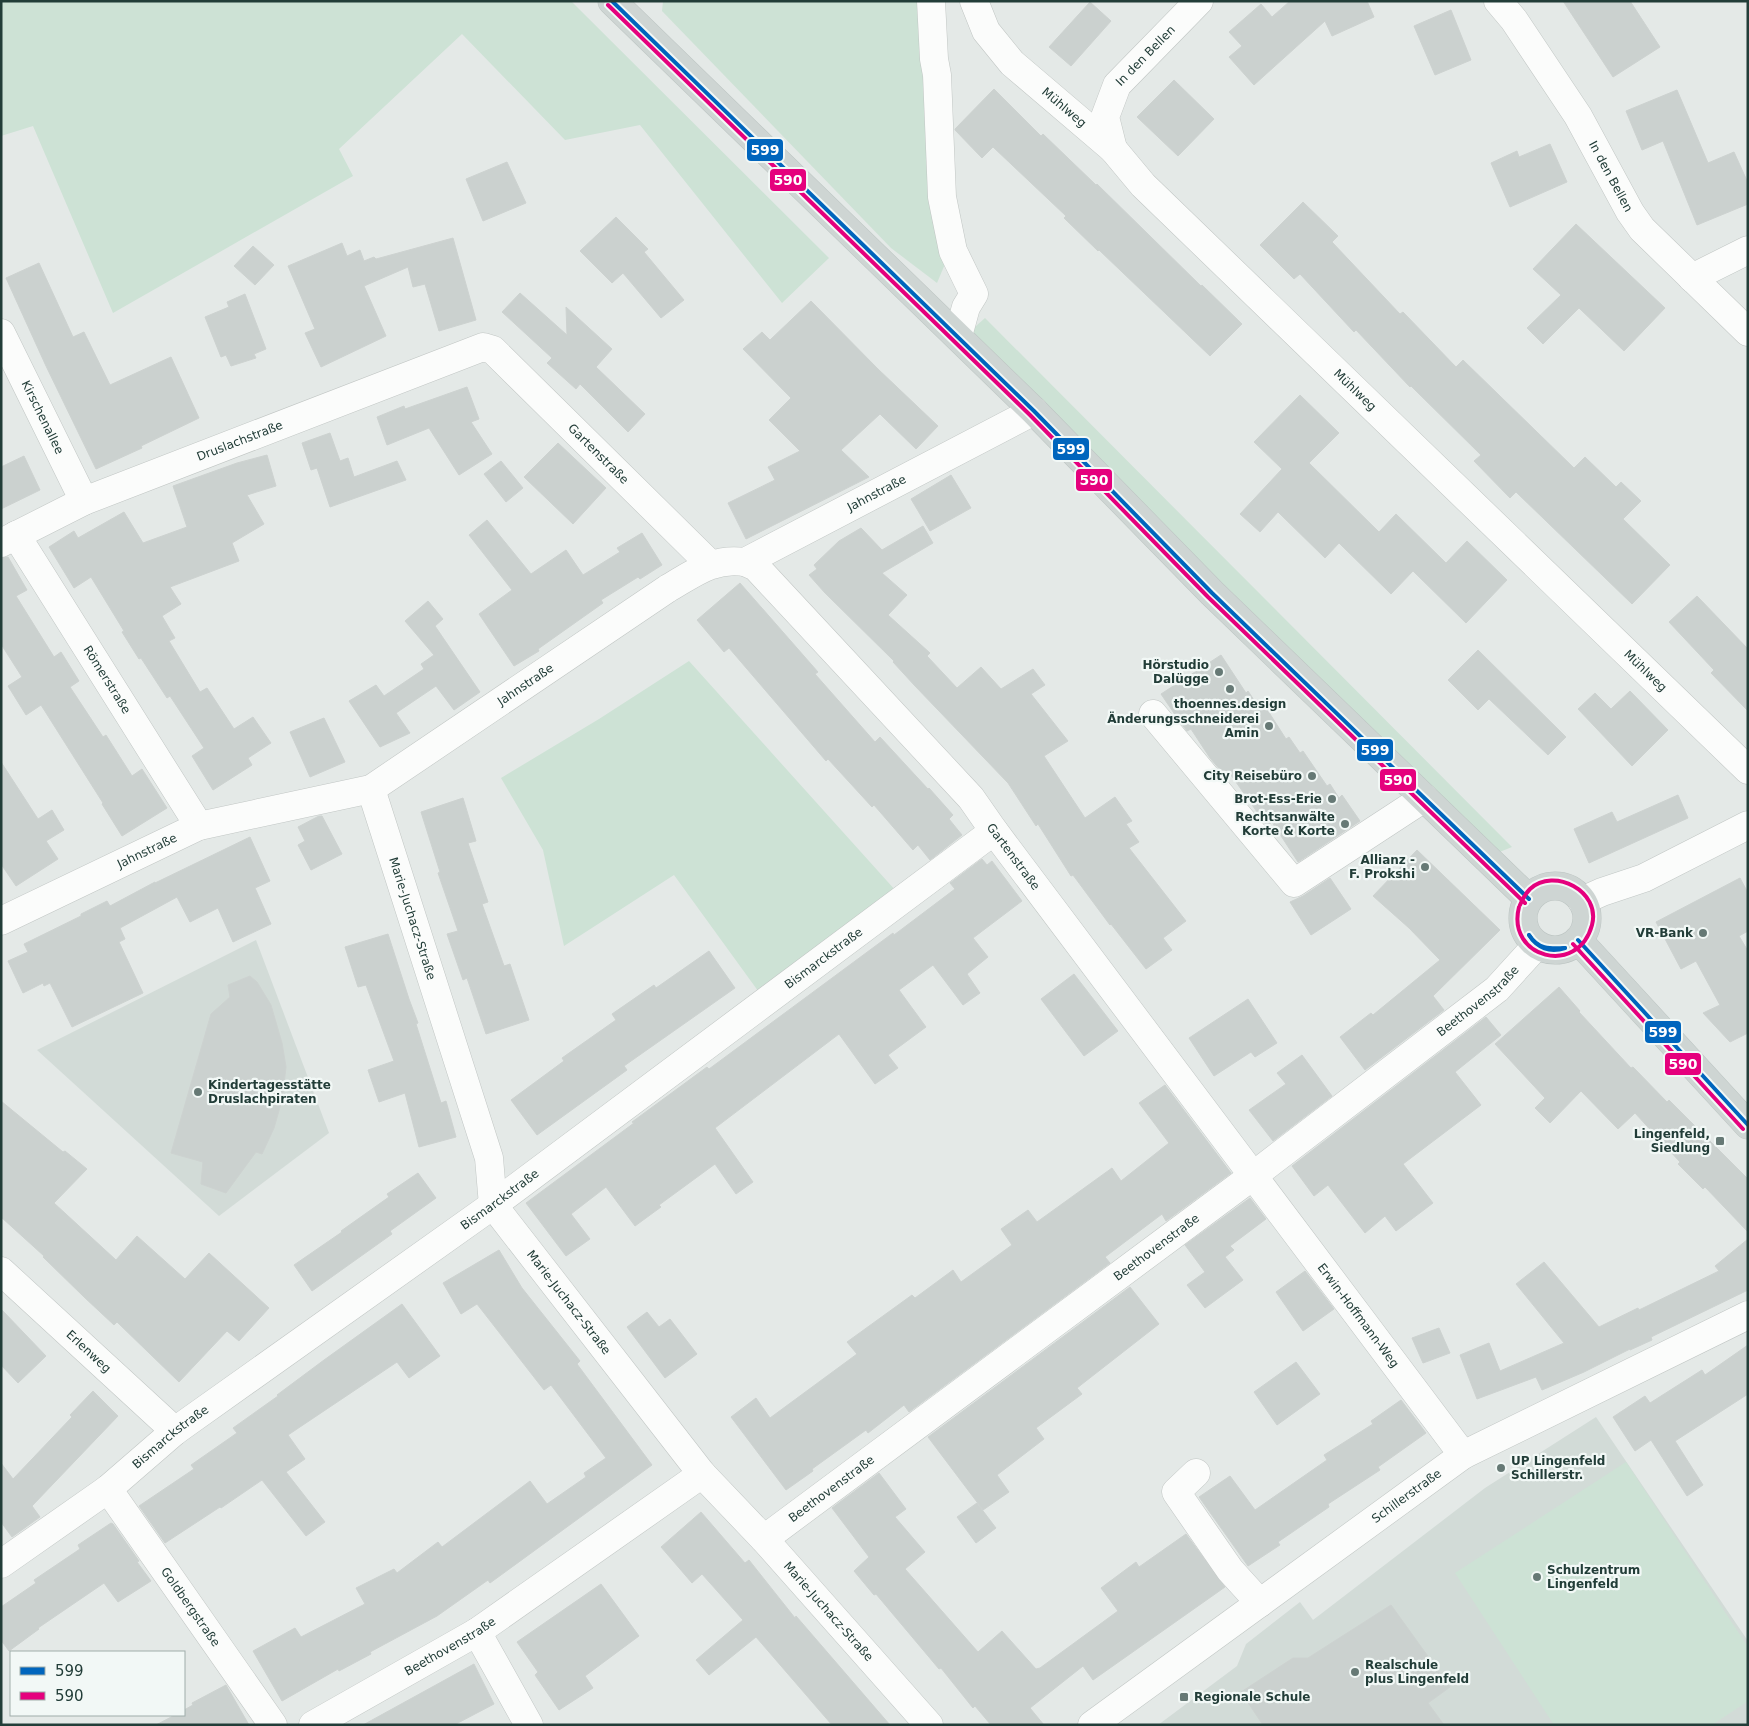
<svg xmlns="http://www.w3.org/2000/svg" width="1749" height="1726" font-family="'DejaVu Sans',sans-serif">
  <rect width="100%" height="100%" fill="#e4e9e7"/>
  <g fill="#d2dbd7">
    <polygon points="256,940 329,1133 219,1216 37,1050"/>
    <polygon points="1596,1417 1748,1641 1748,1725 1158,1725 1237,1666 1246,1644 1300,1602 1313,1620 1485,1488"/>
  </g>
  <g fill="#cde2d5">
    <polygon points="1,1 571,1 829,258 782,303 640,125 565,140 462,34 339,149 353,176 113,313 33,126 1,136"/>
    <polygon points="663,1 922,1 945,264 937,283 891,248 662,11"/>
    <polygon points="985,318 1512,847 1497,853 1373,730 967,334"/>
    <polygon points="689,661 896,891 761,995 674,875 564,946 543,850 501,778 599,719"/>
    <polygon points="1626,1462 1748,1647 1748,1701 1712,1725 1554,1725 1455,1573"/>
  </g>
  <g fill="#cbd1cf" stroke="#cdd2d0">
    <polygon points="1290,1 1367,1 1374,17 1332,36 1325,21 1254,85 1229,57 1242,46 1229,32 1261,4 1272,17"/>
    <polygon points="1563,1 1630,1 1660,47 1613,77"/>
    <polygon points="1090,2 1111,21 1071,66 1049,47"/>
    <polygon points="1451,10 1471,60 1435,75 1414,26"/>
    <polygon points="1174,80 1214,119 1178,156 1137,117"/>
    <polygon points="994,89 1041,136 1043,134 1096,185 1097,184 1201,286 1202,285 1242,324 1210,356 1099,250 1098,251 1064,218 1066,216 993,147 982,158 955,130 955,129"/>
    <polygon points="1677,90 1708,163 1734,152 1748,183 1748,204 1697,225 1663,141 1642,150 1626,111"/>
    <polygon points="1550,144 1567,182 1510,207 1491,163 1517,151 1519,157"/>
    <polygon points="507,162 526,203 483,221 466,179"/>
    <polygon points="1303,202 1338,236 1332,242 1400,314 1403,312 1456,367 1463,360 1574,468 1585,457 1616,487 1621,482 1641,501 1623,519 1670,565 1632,604 1516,492 1510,498 1474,461 1481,455 1411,386 1410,387 1356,330 1354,332 1300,274 1294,279 1260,245"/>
    <polygon points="616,217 648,249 644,252 684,300 661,318 623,273 612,283 580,251"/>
    <polygon points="1576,224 1665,308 1624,351 1579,308 1543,344 1527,328 1561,295 1533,269"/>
    <polygon points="453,238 476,320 439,331 425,284 413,287 408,267 364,286 386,336 321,367 305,333 315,329 288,266 342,243 347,256 360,250 364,261 374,257 376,259"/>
    <polygon points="253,246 274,265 255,285 234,266"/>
    <polygon points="39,263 73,337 84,332 110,385 171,357 199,418 141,446 142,448 96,469 46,366 6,278"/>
    <polygon points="520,293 567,335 566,307 612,349 596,367 645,414 628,432 580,384 576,389 547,363 552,358 502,312"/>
    <polygon points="245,294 266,349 254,354 256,358 231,366 226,355 221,357 205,317 229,307 227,302"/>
    <polygon points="811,301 878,369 938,426 916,449 880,414 841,450 869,477 746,539 728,503 775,480 768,467 800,451 769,420 791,398 743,349 762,332 770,340"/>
    <polygon points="467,387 479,419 471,422 492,454 459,475 429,428 387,445 377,417 404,406 405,409"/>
    <polygon points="1300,395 1339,433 1309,463 1379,532 1396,514 1446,563 1467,541 1507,580 1466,623 1413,571 1391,594 1339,543 1325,558 1278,512 1260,532 1240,514 1282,469 1254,442"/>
    <polygon points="330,433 340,461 348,458 354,477 397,461 406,480 330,507 317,468 311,470 302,443"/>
    <polygon points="558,443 606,488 573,524 524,477"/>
    <polygon points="267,455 276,486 247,495 264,524 232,543 239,561 170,587 181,604 162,616 175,638 169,641 200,692 207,688 234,729 253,717 271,743 248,758 252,765 213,790 192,756 204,748 170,696 167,698 141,658 139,659 122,632 124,631 91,577 74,588 49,547 74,531 78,538 124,512 143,543 187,527 173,486 237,463"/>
    <polygon points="24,456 40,490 1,509 1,467"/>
    <polygon points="501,461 523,488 506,502 484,474"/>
    <polygon points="951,475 971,508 930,531 911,499"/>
    <polygon points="487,520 531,574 566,550 583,575 620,552 617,548 642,533 662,565 640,579 638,577 601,600 603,603 538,649 539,651 514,666 479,614 512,590 469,535"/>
    <polygon points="923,526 933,543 882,573 907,595 888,615 930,653 927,656 957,688 981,667 1001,689 1033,669 1045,685 1031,694 1068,741 1044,756 1085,818 1115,797 1132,821 1126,824 1139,842 1129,848 1186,921 1163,938 1172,950 1146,969 1111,924 1110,925 1073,875 1071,876 1038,824 1036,826 1008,783 915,686 893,662 894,661 825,593 809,575 817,569 814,565 839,541 861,528 882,550"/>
    <polygon points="8,557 27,590 16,596 54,657 61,652 79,681 70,687 103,737 106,735 132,776 142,769 167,808 122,836 102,804 103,803 41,705 26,715 8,686 22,677 1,644 1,558"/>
    <polygon points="740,583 818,672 815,674 875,742 880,737 928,789 929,788 953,815 949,819 962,835 930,860 918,845 913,850 874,805 872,807 828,759 826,761 729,648 724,652 697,620"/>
    <polygon points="1697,596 1748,649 1748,711 1711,673 1714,670 1669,622"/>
    <polygon points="428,601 443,619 435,626 480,692 454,710 436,686 396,713 410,733 380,747 349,701 376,685 384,696 424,669 421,664 434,655 405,621"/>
    <polygon points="1478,650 1566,737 1548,755 1489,699 1478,710 1448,680"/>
    <polygon points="1221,655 1246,693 1248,691 1258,706 1263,703 1286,739 1289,737 1300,753 1303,751 1327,786 1330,784 1339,798 1342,795 1360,821 1298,862 1272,822 1267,826 1231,775 1227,778 1210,758 1191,729 1187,731 1180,722 1161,694"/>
    <polygon points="1630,691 1668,730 1632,766 1578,709 1595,693 1611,709"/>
    <polygon points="324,718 345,762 310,777 290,732"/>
    <polygon points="1,762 38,819 52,810 64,830 46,841 58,859 16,886 1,864"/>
    <polygon points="1678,795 1688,818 1589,863 1574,829 1612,812 1617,822"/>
    <polygon points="463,798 476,841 468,843 488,902 482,904 504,966 510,964 529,1020 486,1034 467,978 463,980 447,934 458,931 438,873 440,872 421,812"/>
    <polygon points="319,816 322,816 342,854 311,870 298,845 305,841 298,827"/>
    <polygon points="250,837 270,881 255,888 271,924 233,942 218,908 190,922 177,897 120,928 125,939 119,942 143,993 72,1027 50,983 44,986 43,983 23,993 8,961 28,952 24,944 81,916 81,914 107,901 110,906 155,882 155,883"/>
    <polygon points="1417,850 1500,930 1433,996 1444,1010 1365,1070 1340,1037 1371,1013 1373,1015 1440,960 1409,928 1373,896"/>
    <polygon points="982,859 987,865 992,861 1022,901 973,938 988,957 967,974 980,993 963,1005 933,965 899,990 926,1027 888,1055 898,1068 875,1084 839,1034 715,1128 753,1182 736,1194 715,1164 659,1205 661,1207 635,1226 606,1187 571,1214 590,1239 566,1256 526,1203 634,1123 632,1122 707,1067 709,1069 893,933 894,935 955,889 950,883"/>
    <polygon points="1330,878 1351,909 1311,935 1290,902 1303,896"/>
    <polygon points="1740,878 1748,893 1748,931 1739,936 1748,951 1748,1033 1730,1042 1703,1013 1720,1005 1696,961 1681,969 1656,922"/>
    <polygon points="388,934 409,999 418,1023 416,1024 441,1103 446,1101 456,1137 419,1147 405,1093 379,1102 368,1070 394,1061 366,985 358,987 345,947"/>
    <polygon points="709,951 735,988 624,1066 627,1070 537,1135 511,1100 564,1061 562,1058 616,1020 612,1014 654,985 656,988"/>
    <polygon points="1074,974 1118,1031 1084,1056 1041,999"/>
    <polygon points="250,976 257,982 271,1005 282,1043 286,1067 282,1100 274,1128 262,1154 256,1152 226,1193 201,1184 203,1162 171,1153 211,1014 230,997 228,985"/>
    <polygon points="1559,987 1580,1011 1579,1012 1631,1068 1633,1067 1667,1102 1669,1100 1748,1179 1748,1232 1705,1187 1703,1189 1678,1164 1680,1162 1635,1113 1618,1129 1581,1091 1550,1123 1535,1108 1545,1098 1495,1044"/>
    <polygon points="1248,999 1277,1043 1255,1057 1251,1052 1214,1076 1189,1038"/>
    <polygon points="1486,1017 1501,1035 1455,1072 1481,1105 1403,1164 1433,1203 1396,1231 1385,1216 1365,1233 1328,1185 1314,1196 1292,1166"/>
    <polygon points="1302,1055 1332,1096 1273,1141 1249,1110 1286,1084 1277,1073"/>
    <polygon points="1165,1085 1231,1173 1166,1221 1162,1214 1105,1257 1110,1263 909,1412 904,1405 868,1433 866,1430 812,1469 813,1471 786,1490 731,1417 756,1398 770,1418 857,1354 847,1342 912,1295 915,1298 953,1270 961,1282 1012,1245 1001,1229 1028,1210 1037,1222 1112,1168 1121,1181 1169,1143 1139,1103"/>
    <polygon points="1,1101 63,1152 65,1151 87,1169 54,1203 116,1260 137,1236 185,1279 209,1253 269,1308 239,1341 227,1331 179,1382 117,1322 114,1325 84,1297 43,1257 44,1256 1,1217"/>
    <polygon points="418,1173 436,1198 390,1231 392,1234 312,1291 294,1265 342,1232 341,1231 389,1197 387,1194"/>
    <polygon points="1250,1198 1266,1219 1230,1246 1234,1250 1225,1257 1243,1280 1205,1308 1187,1285 1205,1272 1185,1245"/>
    <polygon points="1748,1239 1748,1290 1651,1337 1652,1340 1630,1350 1630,1349 1584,1372 1542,1390 1536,1377 1477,1399 1460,1355 1489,1343 1500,1371 1564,1343 1516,1284 1544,1262 1599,1327 1638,1308 1639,1310 1719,1271 1715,1266"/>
    <polygon points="499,1250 522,1288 580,1361 577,1364 652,1465 490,1583 488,1580 437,1616 370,1652 371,1654 339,1671 338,1669 282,1701 253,1651 295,1628 301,1637 365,1604 356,1588 394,1569 397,1573 438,1542 442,1547 530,1481 547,1504 586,1477 584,1473 606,1458 551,1385 544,1390 477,1304 461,1314 443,1283"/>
    <polygon points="1305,1271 1334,1309 1303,1331 1276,1292"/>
    <polygon points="1130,1287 1159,1324 1077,1388 1082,1394 1036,1428 1044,1439 997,1475 1009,1492 983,1510 928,1437"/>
    <polygon points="402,1304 440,1356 409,1378 397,1362 288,1435 305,1459 286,1472 325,1522 306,1536 262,1480 221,1508 220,1507 165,1543 139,1506 194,1469 191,1465 237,1433 233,1428 278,1396 277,1395 324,1360"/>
    <polygon points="1,1309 46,1356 18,1383 1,1365"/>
    <polygon points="647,1312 659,1327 670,1319 697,1354 665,1378 627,1327"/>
    <polygon points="1439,1328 1450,1353 1423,1363 1412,1338"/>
    <polygon points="1748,1345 1748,1394 1675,1441 1703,1485 1687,1496 1651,1440 1635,1451 1613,1417 1645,1396 1650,1403 1702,1370 1705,1375"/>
    <polygon points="1296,1362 1320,1394 1277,1425 1254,1392"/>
    <polygon points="93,1391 118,1416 32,1506 40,1517 12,1537 1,1522 1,1463 13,1479 72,1417 70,1415"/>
    <polygon points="1401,1400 1426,1433 1378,1467 1380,1470 1328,1504 1329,1507 1278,1542 1280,1545 1248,1566 1199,1497 1230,1476 1255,1510 1327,1460 1324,1455 1373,1424 1371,1421"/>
    <polygon points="879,1473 906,1509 895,1517 925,1552 905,1569 978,1652 1002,1631 1036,1669 1040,1668 1118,1611 1101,1588 1136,1562 1139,1567 1186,1534 1225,1587 1093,1680 1083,1666 1030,1708 1044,1725 991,1725 975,1706 973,1708 941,1668 939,1669 876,1594 874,1595 854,1571 869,1557 832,1508"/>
    <polygon points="977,1503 996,1528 976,1543 957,1517"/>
    <polygon points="701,1512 745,1563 749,1560 795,1618 796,1616 890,1725 832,1725 756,1637 709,1675 696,1660 743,1620 702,1574 692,1583 661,1547"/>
    <polygon points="111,1523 113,1524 139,1561 137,1562 151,1581 118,1602 104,1583 38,1628 39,1629 9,1651 1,1640 1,1607 36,1583 34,1580 80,1549 78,1545"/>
    <polygon points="601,1584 639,1636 585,1676 593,1688 559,1710 535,1675 538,1672 517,1642"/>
    <polygon points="1391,1605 1450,1687 1428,1703 1444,1725 1263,1725 1241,1692 1293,1658 1308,1658"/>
    <polygon points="474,1664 494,1704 454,1725 363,1725"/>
    <polygon points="226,1685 249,1725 156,1725 175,1715 184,1715 184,1710 193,1705 192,1703"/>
  </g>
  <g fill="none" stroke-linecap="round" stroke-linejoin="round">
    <defs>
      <g id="minor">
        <polyline points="931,1 934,59 937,75 942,197 953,251 974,294 966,307 958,336"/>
        <path id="s1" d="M 974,1 L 986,31 L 1012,63 L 1113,149 L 1143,185 L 1748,770"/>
        <path id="s2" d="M 1498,1 L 1514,20 L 1578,116 L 1630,212 L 1642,229 L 1748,332"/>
        <path id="s3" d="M 1113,149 L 1105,117 L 1117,85 L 1199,1"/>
        <polyline points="1692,278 1748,250"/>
        <path id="s4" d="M 1,333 L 84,501"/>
        <path id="s5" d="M 16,535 L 199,826"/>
        <path id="s6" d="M 1,543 L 84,501 L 483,347 L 493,350 L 710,564"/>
        <path id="s7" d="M 745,562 L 756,567 L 971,798 L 994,831 L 1463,1455"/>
        <polyline points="1153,714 1294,883 1424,798"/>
        <path id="s8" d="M 371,789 L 489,1158 L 493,1205 L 702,1474 L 764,1539 L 929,1725"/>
        <polyline points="1582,901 1602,892 1644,878 1748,825"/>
        <path id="s9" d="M 1,921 L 199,826 L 371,789 L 667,589 C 693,574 713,557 745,562 L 1034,411"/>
        <path id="s10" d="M 1,1271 L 175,1431"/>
        <polyline points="1196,1473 1176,1492 1230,1570 1260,1603"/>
        <path id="s11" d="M 108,1489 L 273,1725"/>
        <path id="s12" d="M 764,1539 L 1254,1175 L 1497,989 L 1537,945"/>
        <path id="s13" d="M 1,1564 L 108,1489 L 175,1431 L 493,1205 L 994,831"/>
        <polyline points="477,1632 529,1725"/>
        <path id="s14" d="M 313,1725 L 477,1632 L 702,1474"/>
        <path id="s15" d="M 1092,1725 L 1463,1455 L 1748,1315"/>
      </g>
      <g id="major">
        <polyline points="612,1 1034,411 1212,593 1529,899"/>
        <circle cx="1555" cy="918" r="32"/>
        <polyline points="1578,940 1748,1125"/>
      </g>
    </defs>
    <use href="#minor" stroke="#c1c6c4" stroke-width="29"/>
    <use href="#major" stroke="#bdc5c3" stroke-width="29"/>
    <use href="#minor" stroke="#fbfcfb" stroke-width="28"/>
    <use href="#major" stroke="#ced5d3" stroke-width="28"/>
    <defs>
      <g id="bus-1">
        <polyline points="612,1 1034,411 1212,593 1529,899"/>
        <path d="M 1529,935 C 1538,949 1549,949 1565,948"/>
        <path d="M 1529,935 C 1537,948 1550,953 1565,948"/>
        <polyline points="1578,940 1748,1125"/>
      </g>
      <g id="bus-2">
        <polyline points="608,5 1030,415 1208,597 1525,903"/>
        <path d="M 1519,907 C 1506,958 1578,977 1592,925 C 1601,891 1554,867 1530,889 C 1526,893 1522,900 1520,905"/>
        <polyline points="1573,944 1743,1129"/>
      </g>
    </defs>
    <use href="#bus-1" stroke="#f2f8f6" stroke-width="8"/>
    <use href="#bus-2" stroke="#f2f8f6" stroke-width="8"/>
    <use href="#bus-1" stroke="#0065bd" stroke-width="4"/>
    <use href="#bus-2" stroke="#e5007d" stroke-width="4"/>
  </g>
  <g fill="#667975" stroke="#f2f8f6" stroke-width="2">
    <circle cx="1219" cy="672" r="5"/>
    <circle cx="1230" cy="689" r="5"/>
    <circle cx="1269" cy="726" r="5"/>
    <circle cx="1312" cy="776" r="5"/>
    <circle cx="1332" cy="799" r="5"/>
    <circle cx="1345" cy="824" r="5"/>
    <circle cx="1425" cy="867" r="5"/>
    <circle cx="1703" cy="933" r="5"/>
    <circle cx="198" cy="1092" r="5"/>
    <rect x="1715" y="1136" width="10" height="10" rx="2.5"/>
    <circle cx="1501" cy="1468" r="5"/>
    <circle cx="1537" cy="1577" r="5"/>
    <circle cx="1355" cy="1672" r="5"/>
    <rect x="1179" y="1692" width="10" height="10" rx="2.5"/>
  </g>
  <g text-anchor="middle" stroke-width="4.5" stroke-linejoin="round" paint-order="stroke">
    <g font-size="12" fill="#223d38" stroke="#f2f8f6">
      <text dy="4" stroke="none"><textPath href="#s3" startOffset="108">In den Bellen</textPath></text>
      <text dy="4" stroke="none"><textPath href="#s1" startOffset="142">Mühlweg</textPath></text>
      <text dy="4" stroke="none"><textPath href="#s2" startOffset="209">In den Bellen</textPath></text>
      <text dy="4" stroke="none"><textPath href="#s1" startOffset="548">Mühlweg</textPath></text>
      <text dy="4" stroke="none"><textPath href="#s4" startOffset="94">Kirschenallee</textPath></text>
      <text dy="4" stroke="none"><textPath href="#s6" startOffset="260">Druslachstraße</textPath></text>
      <text dy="4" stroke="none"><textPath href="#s6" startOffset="679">Gartenstraße</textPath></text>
      <text dy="4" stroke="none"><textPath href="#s9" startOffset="986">Jahnstraße</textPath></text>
      <text dy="4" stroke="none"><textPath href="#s1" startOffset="952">Mühlweg</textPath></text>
      <text dy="4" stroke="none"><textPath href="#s5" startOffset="171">Römerstraße</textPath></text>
      <text dy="4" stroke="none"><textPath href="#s9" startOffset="582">Jahnstraße</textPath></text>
      <text dy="4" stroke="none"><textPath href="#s9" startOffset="162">Jahnstraße</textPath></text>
      <text dy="4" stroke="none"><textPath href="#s7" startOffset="400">Gartenstraße</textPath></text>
      <text dy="4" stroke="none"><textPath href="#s8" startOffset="136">Marie-Juchacz-Straße</textPath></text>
      <text dy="4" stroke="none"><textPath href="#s13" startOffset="1022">Bismarckstraße</textPath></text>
      <text dy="4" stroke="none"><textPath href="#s12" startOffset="894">Beethovenstraße</textPath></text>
      <text dy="4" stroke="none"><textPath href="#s13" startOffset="618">Bismarckstraße</textPath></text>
      <text dy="4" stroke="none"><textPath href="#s12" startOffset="489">Beethovenstraße</textPath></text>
      <text dy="4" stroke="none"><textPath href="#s8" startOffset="558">Marie-Juchacz-Straße</textPath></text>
      <text dy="4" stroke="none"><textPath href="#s7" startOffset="974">Erwin-Hoffmann-Weg</textPath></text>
      <text dy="4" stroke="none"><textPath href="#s10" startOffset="119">Erlenweg</textPath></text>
      <text dy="4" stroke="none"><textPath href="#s13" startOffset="212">Bismarckstraße</textPath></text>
      <text dy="4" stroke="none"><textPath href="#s12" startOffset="84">Beethovenstraße</textPath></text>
      <text dy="4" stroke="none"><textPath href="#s15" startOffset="389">Schillerstraße</textPath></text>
      <text dy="4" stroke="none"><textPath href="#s11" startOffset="144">Goldbergstraße</textPath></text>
      <text dy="4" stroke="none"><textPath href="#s8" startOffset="962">Marie-Juchacz-Straße</textPath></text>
      <text dy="4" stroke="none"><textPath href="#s14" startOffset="158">Beethovenstraße</textPath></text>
    </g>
    <g font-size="12" font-weight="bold" fill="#223d38" stroke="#f2f8f6" text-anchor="end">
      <text x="1209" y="669">Hörstudio<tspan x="1209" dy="14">Dalügge</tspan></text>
      <text x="1230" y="708" text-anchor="middle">thoennes.design</text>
      <text x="1259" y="723">Änderungsschneiderei<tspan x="1259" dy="14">Amin</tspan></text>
      <text x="1302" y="780">City Reisebüro</text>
      <text x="1322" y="803">Brot-Ess-Erie</text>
      <text x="1335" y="821">Rechtsanwälte<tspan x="1335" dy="14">Korte &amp; Korte</tspan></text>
      <text x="1415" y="864">Allianz -<tspan x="1415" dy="14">F. Prokshi</tspan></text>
      <text x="1693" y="937">VR-Bank</text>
      <text x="208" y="1089" text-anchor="start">Kindertagesstätte<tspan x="208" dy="14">Druslachpiraten</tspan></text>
      <text x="1710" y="1138">Lingenfeld,<tspan x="1710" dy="14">Siedlung</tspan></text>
      <text x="1511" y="1465" text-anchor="start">UP Lingenfeld<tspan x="1511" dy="14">Schillerstr.</tspan></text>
      <text x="1547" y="1574" text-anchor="start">Schulzentrum<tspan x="1547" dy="14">Lingenfeld</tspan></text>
      <text x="1365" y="1669" text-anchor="start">Realschule<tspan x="1365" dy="14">plus Lingenfeld</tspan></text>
      <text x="1194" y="1701" text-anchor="start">Regionale Schule</text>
    </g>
  </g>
  <g stroke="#f2f8f6" stroke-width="2">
    <rect x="746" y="138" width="38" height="24" rx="5" fill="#0065bd"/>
    <rect x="769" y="168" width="38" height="24" rx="5" fill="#e5007d"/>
    <rect x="1052" y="437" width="38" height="24" rx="5" fill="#0065bd"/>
    <rect x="1075" y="468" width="38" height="24" rx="5" fill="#e5007d"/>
    <rect x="1356" y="738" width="38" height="24" rx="5" fill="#0065bd"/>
    <rect x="1379" y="768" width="38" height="24" rx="5" fill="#e5007d"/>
    <rect x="1644" y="1020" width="38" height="24" rx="5" fill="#0065bd"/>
    <rect x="1664" y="1052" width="38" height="24" rx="5" fill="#e5007d"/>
  </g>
  <g font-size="14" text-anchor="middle" font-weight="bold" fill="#fff">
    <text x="765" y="155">599</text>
    <text x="788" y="185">590</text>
    <text x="1071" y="454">599</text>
    <text x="1094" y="485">590</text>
    <text x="1375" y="755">599</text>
    <text x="1398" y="785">590</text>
    <text x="1663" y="1037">599</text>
    <text x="1683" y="1069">590</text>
  </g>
  <rect width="1749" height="1726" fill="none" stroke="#223d38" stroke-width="5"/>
  <rect x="10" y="1651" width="175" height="65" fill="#f2f8f6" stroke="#9fadaa"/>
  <rect x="20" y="1667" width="25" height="8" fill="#0065bd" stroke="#9fadaa"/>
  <text x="55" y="1676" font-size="15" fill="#223d38">599</text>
  <rect x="20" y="1692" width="25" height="8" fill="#e5007d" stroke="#9fadaa"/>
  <text x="55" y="1701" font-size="15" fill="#223d38">590</text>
</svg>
